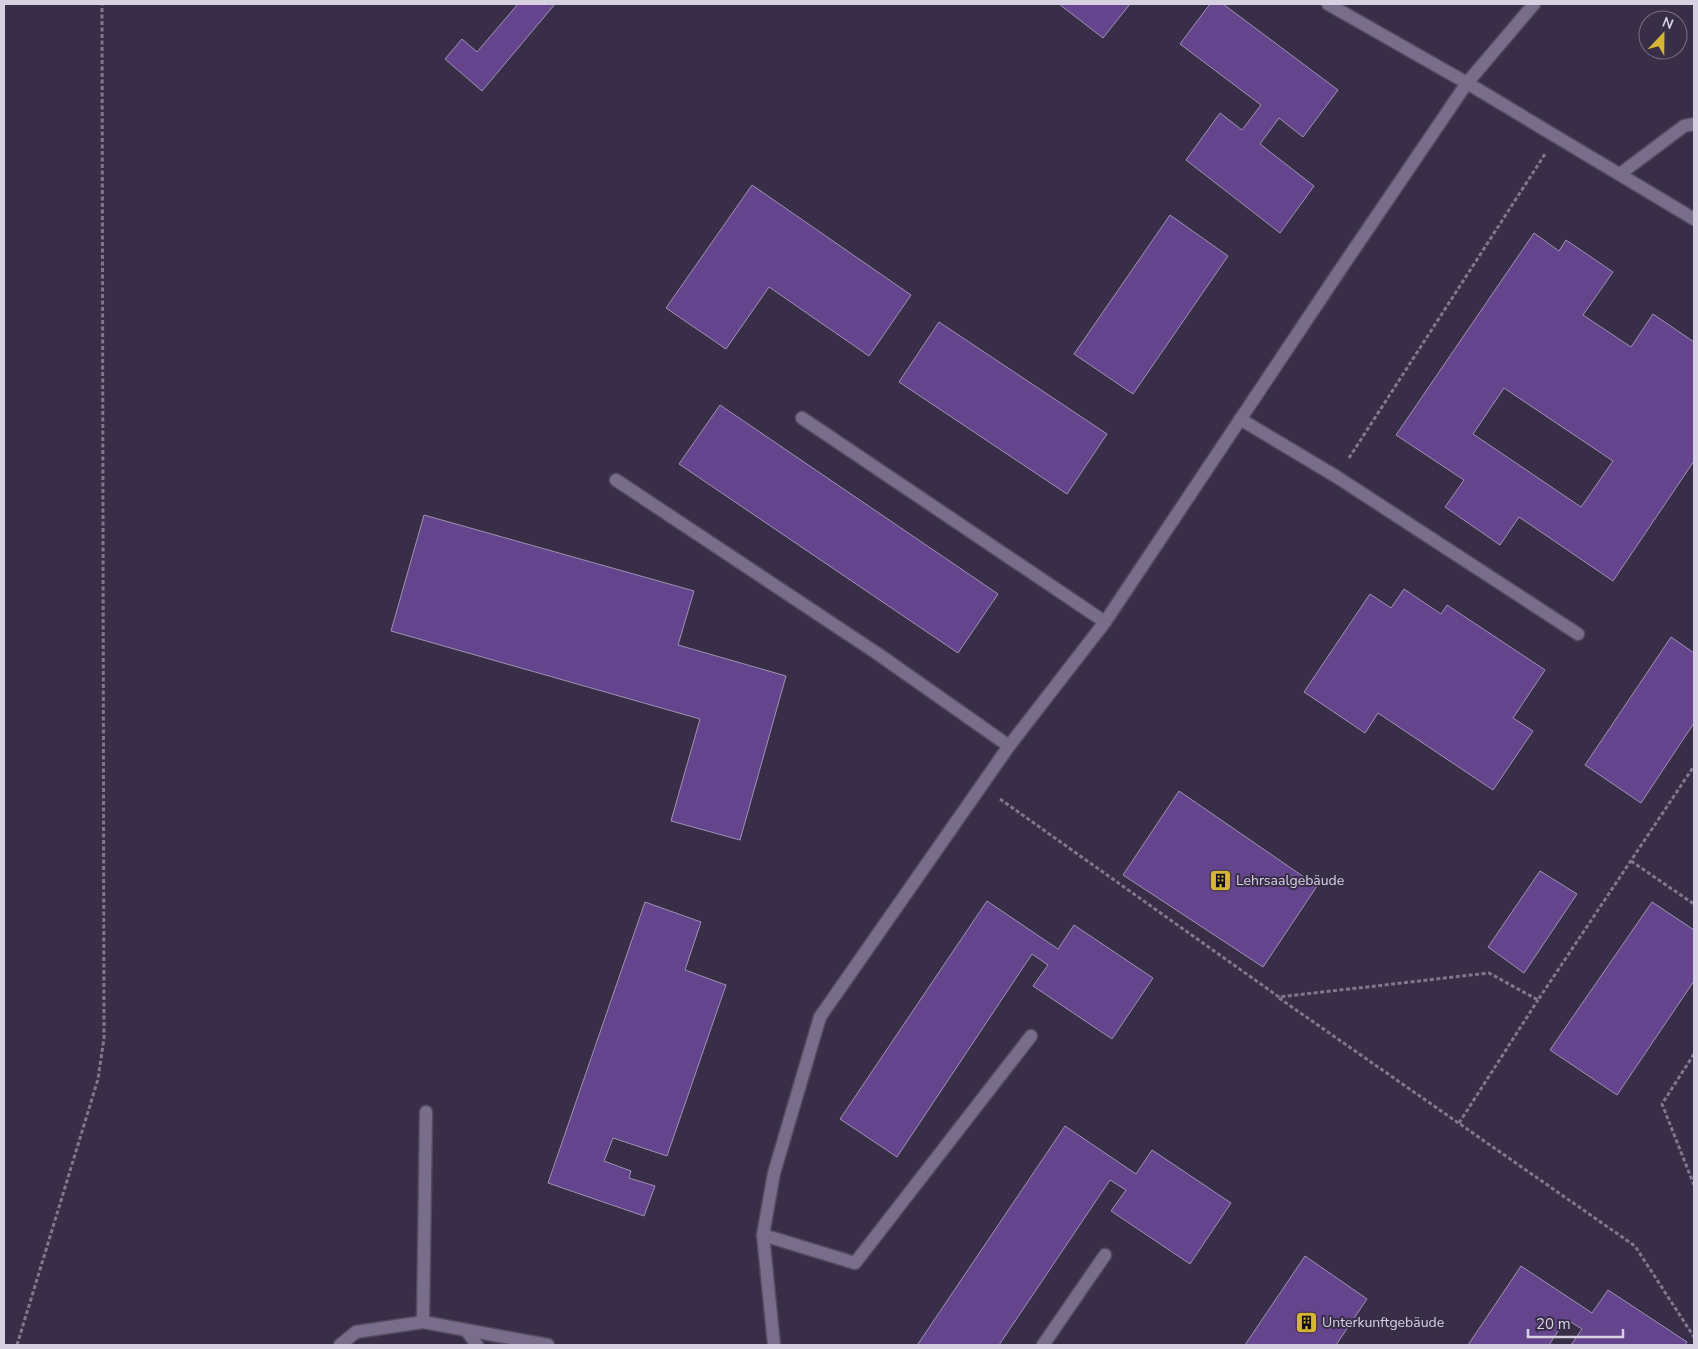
<svg xmlns="http://www.w3.org/2000/svg" width="1698" height="1349" font-family="'Nunito Sans',sans-serif">
  <rect width="100%" height="100%" fill="#392e48"/>
  <g fill="#65448e" stroke="#9e93b2" fill-rule="evenodd">
    <polygon points="518,4 555,4 482,91 445,59 462,39 477,52"/>
    <polygon points="1059,4 1130,4 1103,38"/>
    <polygon points="1210,4 1223,4 1338,90 1303,137 1279,118 1260,144 1314,186 1280,233 1186,160 1220,113 1242,130 1261,105 1180,44"/>
    <polygon points="752,185 911,295 869,356 769,287 726,349 666,308"/>
    <polygon points="1170,215 1228,256 1133,394 1074,354"/>
    <path d="M 1534,233 L 1559,251 L 1566,240 L 1613,272 L 1583,315 L 1631,347 L 1653,314 L 1694,342 L 1694,461 L 1613,581 L 1519,517 L 1500,545 L 1445,507 L 1464,480 L 1396,435 ZM 1504,388 L 1613,461 L 1581,507 L 1473,434 Z"/>
    <polygon points="939,322 1107,434 1067,494 899,382"/>
    <polygon points="720,405 998,594 958,653 679,464"/>
    <polygon points="424,515 694,591 678,645 786,676 740,840 671,821 700,719 391,631"/>
    <polygon points="1404,589 1441,614 1447,605 1545,670 1513,718 1533,731 1493,790 1378,713 1365,733 1304,692 1370,594 1391,608"/>
    <polygon points="1671,637 1694,653 1694,723 1641,803 1585,765"/>
    <polygon points="1179,791 1317,886 1263,967 1123,875"/>
    <polygon points="1540,871 1577,894 1524,973 1488,947"/>
    <polygon points="987,901 1058,949 1074,925 1153,978 1112,1039 1033,986 1048,965 1032,954 897,1157 840,1119"/>
    <polygon points="645,902 701,922 685,970 726,985 667,1156 613,1138 604,1161 631,1171 629,1178 655,1186 644,1216 548,1183"/>
    <polygon points="1652,902 1694,930 1694,981 1617,1095 1550,1050"/>
    <polygon points="1065,1126 1136,1174 1152,1150 1231,1203 1190,1264 1111,1211 1126,1190 1110,1180 999,1345 920,1345 918,1344"/>
    <polygon points="1305,1256 1367,1299 1336,1345 1245,1345"/>
    <polygon points="1521,1266 1592,1313 1608,1290 1687,1342 1685,1345 1571,1345 1582,1329 1566,1319 1549,1345 1468,1345"/>
  </g>
  <g fill="none" stroke-linecap="round" stroke-linejoin="round">
    <defs>
      <g id="lane">
        <polyline points="1328,4 1467,83 1694,219"/>
        <polyline points="1620,174 1684,126 1694,124"/>
        <polyline points="802,418 1105,622"/>
        <polyline points="1240,419 1337,477 1578,634"/>
        <polyline points="616,480 878,654 1009,746"/>
        <polyline points="763,1235 855,1263 1031,1036"/>
        <polyline points="423,1322 426,1112"/>
        <polyline points="466,1330 477,1345"/>
        <polyline points="340,1345 356,1332 423,1322 548,1345"/>
        <polyline points="774,1345 763,1235 774,1173 820,1017 1009,746 1105,622 1340,270 1467,83 1534,4"/>
        <polyline points="1043,1345 1105,1255"/>
      </g>
    </defs>
    <use href="#lane" stroke="#534a60" stroke-width="15"/>
    <g stroke="#80778d" stroke-width="3" stroke-dasharray="4 2.5" stroke-linecap="butt">
      <polyline points="1349,458 1545,154"/>
      <polyline points="1000,799 1279,997 1489,973 1538,1000 1694,766"/>
      <polyline points="1631,861 1694,904"/>
      <polyline points="1279,998 1635,1246 1694,1337"/>
      <polyline points="1694,1054 1662,1104 1694,1185"/>
      <polyline points="1459,1123 1538,1000"/>
      <polyline points="17,1345 98,1079 104,1038 102,4"/>
    </g>
    <use href="#lane" stroke="#786d8a" stroke-width="12"/>
  </g>
  <defs>
    <symbol id="building-square" viewBox="-11 -11 22 22"><rect x="-9" y="-9" width="18" height="18" rx="4" fill="#d6b534" stroke="#392e48"/><path d="M-4-6H4V6H1V3H-1V6H-4ZM-2.5-4.3h1.7v1.8h-1.7ZM.8-4.3h1.7v1.8H.8ZM-2.5-1h1.7V.8h-1.7ZM.8-1h1.7V.8H.8Z" fill="#111"/></symbol>
  </defs>
  <g fill-rule="evenodd">
    <use href="#building-square" x="1208" y="868" width="25" height="25"/>
    <use href="#building-square" x="1294" y="1310" width="25" height="25"/>
  </g>
  <g text-anchor="middle" stroke-width="4" stroke-linejoin="round" paint-order="stroke">
    <g font-size="14" fill="#d6d0e1" stroke="#392e48" text-anchor="start">
      <text x="1236" y="885">Lehrsaalgebäude</text>
      <text x="1322" y="1327">Unterkunftgebäude</text>
    </g>
  </g>
  <rect width="1698" height="1349" fill="none" stroke="#d6d0e1" stroke-width="10"/>
  <g transform="translate(1663 35) rotate(22)"><circle r="24" fill="#392e48" stroke="#786f85"/>
  <path d="M0-4L9 19L0 12L-9 19Z" fill="#d6b534"/>
  <text y="-8" font-size="14" font-weight="bold" text-anchor="middle" fill="#d6d0e1">N</text>
  </g>
  <path d="M1528 1329v8h95v-8" fill="none" stroke="#d6d0e1" stroke-width="2.5"/>
  <text x="1536" y="1329" font-size="15" fill="#d6d0e1" stroke="#392e48" stroke-width="4" paint-order="stroke">20 m</text>
</svg>
